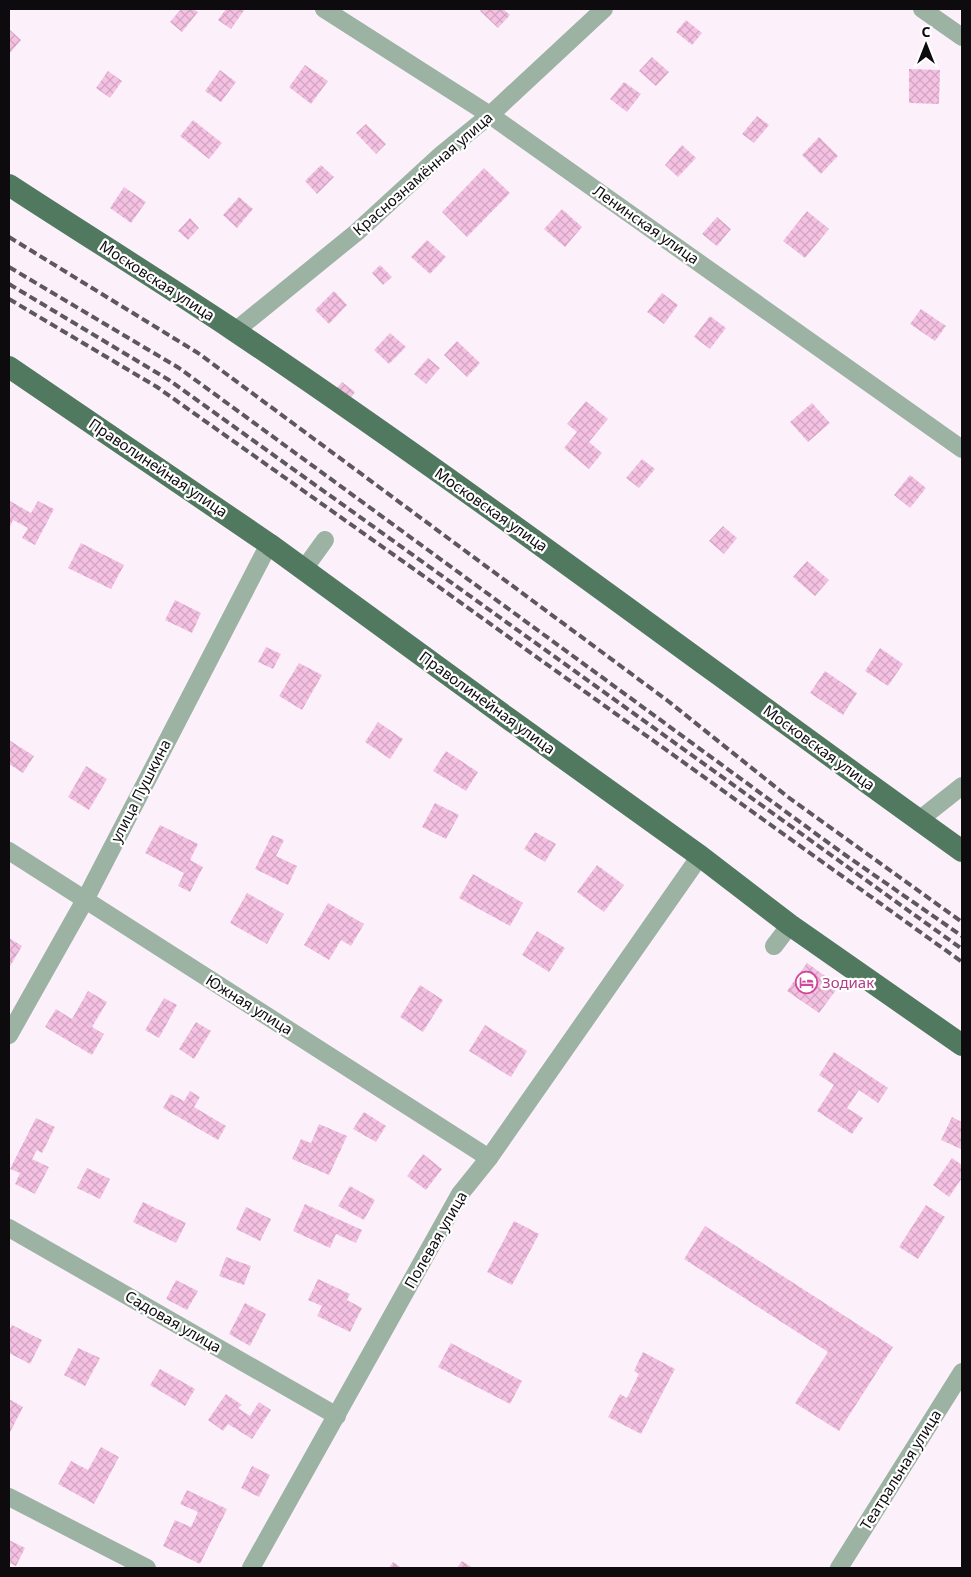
<svg xmlns="http://www.w3.org/2000/svg" width="971" height="1577" font-family="'Noto Sans',sans-serif">
  <defs>
    <pattern id="building-cross-hatch" width="8" height="8" patternUnits="userSpaceOnUse" patternTransform="scale(1.25)"><rect width="8" height="8" fill="#f5c1e2"/><path d="M0 0l8 8M0 8l8-8" fill="none" stroke="#d1a4c1"/></pattern>
  </defs>
  <rect width="100%" height="100%" fill="#fcf1fb"/>
  <g fill="url(#building-cross-hatch)">
    <polygon points="181,9 193,9 198,12 182,32 170,22"/>
    <polygon points="226,9 245,9 231,29 218,20"/>
    <polygon points="482,9 503,9 510,15 498,28 480,11"/>
    <polygon points="686,20 702,33 692,45 676,32"/>
    <polygon points="9,29 21,40 9,54"/>
    <polygon points="652,57 669,72 656,86 639,71"/>
    <polygon points="305,65 328,81 311,104 289,87"/>
    <polygon points="909,69 940,70 939,104 909,103"/>
    <polygon points="220,70 236,82 221,102 205,91"/>
    <polygon points="108,71 122,81 110,98 96,88"/>
    <polygon points="624,82 641,94 627,112 610,99"/>
    <polygon points="757,116 769,125 754,143 742,134"/>
    <polygon points="193,120 222,143 209,159 180,136"/>
    <polygon points="366,124 386,144 376,154 356,133"/>
    <polygon points="819,137 838,156 821,174 802,155"/>
    <polygon points="682,145 696,158 678,177 665,165"/>
    <polygon points="321,165 334,177 317,194 305,181"/>
    <polygon points="484,168 510,193 467,237 442,212"/>
    <polygon points="124,187 146,202 131,223 110,208"/>
    <polygon points="239,197 253,209 237,228 223,215"/>
    <polygon points="562,209 582,227 565,247 544,229"/>
    <polygon points="807,211 829,229 805,258 783,241"/>
    <polygon points="717,217 731,229 717,246 702,234"/>
    <polygon points="190,218 199,228 188,240 178,231"/>
    <polygon points="427,240 446,257 430,274 411,257"/>
    <polygon points="380,265 392,277 383,285 372,273"/>
    <polygon points="334,291 347,305 329,324 315,310"/>
    <polygon points="662,293 678,305 664,324 647,312"/>
    <polygon points="921,309 946,326 935,341 910,324"/>
    <polygon points="710,316 726,328 710,349 694,337"/>
    <polygon points="390,333 406,347 389,364 374,350"/>
    <polygon points="457,341 480,363 467,377 444,355"/>
    <polygon points="428,358 440,368 426,384 414,374"/>
    <polygon points="342,382 355,392 350,399 337,388"/>
    <polygon points="586,401 608,419 589,442 602,453 589,469 564,448 577,432 567,424"/>
    <polygon points="812,403 830,423 808,442 790,422"/>
    <polygon points="642,459 655,469 639,488 626,478"/>
    <polygon points="910,475 926,488 910,508 894,495"/>
    <polygon points="10,501 31,513 38,501 54,509 35,545 22,538 28,528 13,520 9,529 9,504"/>
    <polygon points="723,526 737,538 724,554 709,541"/>
    <polygon points="81,543 124,565 111,589 68,568"/>
    <polygon points="807,561 829,580 815,596 793,577"/>
    <polygon points="175,600 201,613 192,633 165,620"/>
    <polygon points="266,647 281,654 273,669 258,662"/>
    <polygon points="880,648 903,664 888,686 865,671"/>
    <polygon points="299,663 322,675 302,710 279,696"/>
    <polygon points="825,671 857,693 843,715 810,693"/>
    <polygon points="378,722 403,739 390,759 365,742"/>
    <polygon points="9,740 34,756 23,773 9,764"/>
    <polygon points="446,751 478,772 466,791 433,771"/>
    <polygon points="86,766 107,779 89,810 68,797"/>
    <polygon points="435,803 459,815 446,839 422,827"/>
    <polygon points="160,825 198,844 190,860 203,867 190,892 178,886 184,873 145,853"/>
    <polygon points="535,832 556,844 545,862 524,849"/>
    <polygon points="272,835 284,840 276,856 297,866 288,885 255,869"/>
    <polygon points="597,865 624,885 604,912 577,892"/>
    <polygon points="473,874 523,903 510,926 459,898"/>
    <polygon points="247,893 284,914 267,944 230,923"/>
    <polygon points="328,903 364,924 351,946 341,940 329,960 304,945"/>
    <polygon points="537,931 565,948 549,972 522,955"/>
    <polygon points="9,938 22,946 9,968"/>
    <polygon points="807,963 839,986 819,1013 787,991"/>
    <polygon points="420,985 443,1000 423,1032 400,1017"/>
    <polygon points="88,991 107,1002 92,1027 104,1034 92,1055 45,1027 56,1009 72,1019"/>
    <polygon points="164,998 177,1005 159,1038 145,1030"/>
    <polygon points="196,1022 211,1031 194,1059 179,1049"/>
    <polygon points="485,1025 527,1051 511,1077 469,1051"/>
    <polygon points="834,1052 888,1088 878,1103 859,1090 847,1108 863,1118 852,1134 817,1111 834,1085 819,1075"/>
    <polygon points="190,1091 200,1097 194,1107 226,1126 218,1140 163,1108 171,1094 184,1101"/>
    <polygon points="364,1112 386,1126 376,1142 353,1129"/>
    <polygon points="952,1117 962,1122 961,1149 941,1140"/>
    <polygon points="36,1118 55,1127 42,1153 37,1150 32,1159 49,1167 35,1194 15,1184 20,1173 10,1169"/>
    <polygon points="319,1124 347,1136 329,1175 292,1159 301,1139 311,1143"/>
    <polygon points="423,1154 442,1169 426,1190 407,1176"/>
    <polygon points="952,1158 962,1165 962,1178 949,1197 933,1185"/>
    <polygon points="87,1168 110,1179 100,1199 77,1188"/>
    <polygon points="350,1186 375,1200 364,1220 338,1206"/>
    <polygon points="143,1202 186,1223 176,1243 133,1222"/>
    <polygon points="305,1204 362,1230 356,1243 336,1234 330,1248 293,1231"/>
    <polygon points="926,1205 945,1217 918,1259 899,1247"/>
    <polygon points="246,1207 271,1219 260,1241 236,1229"/>
    <polygon points="514,1221 539,1234 512,1285 487,1272"/>
    <polygon points="705,1226 893,1347 839,1431 795,1403 828,1352 684,1259"/>
    <polygon points="226,1257 251,1266 244,1285 219,1276"/>
    <polygon points="318,1279 350,1294 347,1300 362,1308 350,1332 317,1316 322,1306 308,1300"/>
    <polygon points="176,1280 198,1291 187,1310 166,1299"/>
    <polygon points="245,1303 266,1314 250,1346 229,1334"/>
    <polygon points="12,1325 42,1340 30,1364 9,1353 9,1331"/>
    <polygon points="451,1343 522,1381 510,1404 438,1367"/>
    <polygon points="78,1348 100,1358 85,1386 64,1375"/>
    <polygon points="643,1352 675,1369 641,1434 608,1417 620,1394 627,1398 639,1374 634,1371"/>
    <polygon points="160,1369 195,1389 185,1406 150,1385"/>
    <polygon points="226,1394 242,1405 238,1408 250,1416 259,1402 271,1410 252,1439 228,1424 223,1431 208,1420"/>
    <polygon points="9,1399 23,1407 9,1434"/>
    <polygon points="101,1447 119,1457 94,1504 58,1484 71,1461 88,1470"/>
    <polygon points="252,1466 270,1475 259,1497 241,1488"/>
    <polygon points="187,1490 227,1509 200,1564 163,1546 175,1520 191,1527 198,1512 180,1504"/>
    <polygon points="9,1540 25,1548 16,1566 9,1563"/>
    <polygon points="462,1561 473,1568 457,1568"/>
    <polygon points="393,1562 402,1568 389,1568"/>
  </g>
  <g fill="none" stroke-linecap="round" stroke-linejoin="round">
    <g stroke="#9cb2a3" stroke-width="18">
      <polyline points="324,9 490,115 962,449"/>
      <polyline points="922,9 962,37"/>
      <polyline points="235,331 357,232 442,154 490,115 604,9"/>
      <polyline points="304,569 325,540"/>
      <polyline points="919,820 962,786"/>
      <polyline points="9,851 489,1158"/>
      <polyline points="774,946 790,925"/>
      <polyline points="9,1035 85,900 269,544"/>
      <polyline points="9,1228 337,1416"/>
      <polyline points="9,1497 147,1568"/>
      <polyline points="251,1568 460,1194 489,1158 700,856"/>
      <polyline points="839,1568 962,1372"/>
    </g>
    <g stroke="#51795f" stroke-width="22">
      <path d="M 9,185 C 84,234 160,281 235,331 C 482,497 720,678 962,851"/>
      <polyline points="9,367 269,544 509,719 700,856 790,925 962,1045"/>
    </g>
    <g stroke="#5d585d" stroke-width="4" stroke-dasharray="8 4" stroke-linecap="butt">
      <polyline points="9,237 198,353 668,701 788,797 962,922"/>
      <polyline points="9,267 179,368 841,852 962,936"/>
      <polyline points="9,284 169,380 962,949"/>
      <polyline points="9,299 157,387 418,572 962,962"/>
    </g>
  </g>
  <defs>
    <symbol id="hotel-ring" viewBox="-11 -11 22 22"><circle r="9.5" fill="#fff" stroke="#d1479c" stroke-width="1.5"/><path d="M-6-4.5h1.5V1H6V5H4.5V3h-9V5H-6ZM-4 0a1.8 1.8 0 1 1 3.6 0ZM.5 0V-2.5h3Q6-2.5 6 0Z" fill="#d1479c"/></symbol>
  </defs>
  <g fill-rule="evenodd">
    <use href="#hotel-ring" x="794" y="970" width="25" height="25"/>
  </g>
  <g text-anchor="middle" stroke-width="4.5" stroke-linejoin="round" paint-order="stroke">
    <g font-size="15" fill="#0e0b0e" stroke="#fff">
      <text transform="translate(423 174) rotate(-41)" y="5">Краснознамённая улица</text>
      <text transform="translate(646 225) rotate(35)" y="5">Ленинская улица</text>
      <text transform="translate(157 281) rotate(33)" y="5">Московская улица</text>
      <text transform="translate(158 468) rotate(34)" y="5">Праволинейная улица</text>
      <text transform="translate(491 510) rotate(35)" y="5">Московская улица</text>
      <text transform="translate(487 703) rotate(36)" y="5">Праволинейная улица</text>
      <text transform="translate(819 748) rotate(36)" y="5">Московская улица</text>
      <text transform="translate(141 791) rotate(-63)" y="5">улица Пушкина</text>
      <text transform="translate(249 1005) rotate(32)" y="5">Южная улица</text>
      <text transform="translate(436 1240) rotate(-60)" y="5">Полевая улица</text>
      <text transform="translate(173 1322) rotate(30)" y="5">Садовая улица</text>
      <text transform="translate(901 1470) rotate(-58)" y="5">Театральная улица</text>
    </g>
    <g font-size="15" fill="#b23c85" stroke="#fff" text-anchor="start">
      <text x="822" y="988">Зодиак</text>
    </g>
  </g>
  <rect width="971" height="1577" fill="none" stroke="#0e0b0e" stroke-width="20"/>
  <g transform="translate(926 45)" stroke="#ffffff" stroke-width="4" paint-order="stroke">
  <path d="M0-4L9 19L0 12L-9 19Z" fill="#0e0b0e"/>
  <text y="-8" font-size="14" font-weight="bold" text-anchor="middle" fill="#0e0b0e">С</text>
  </g>
</svg>
